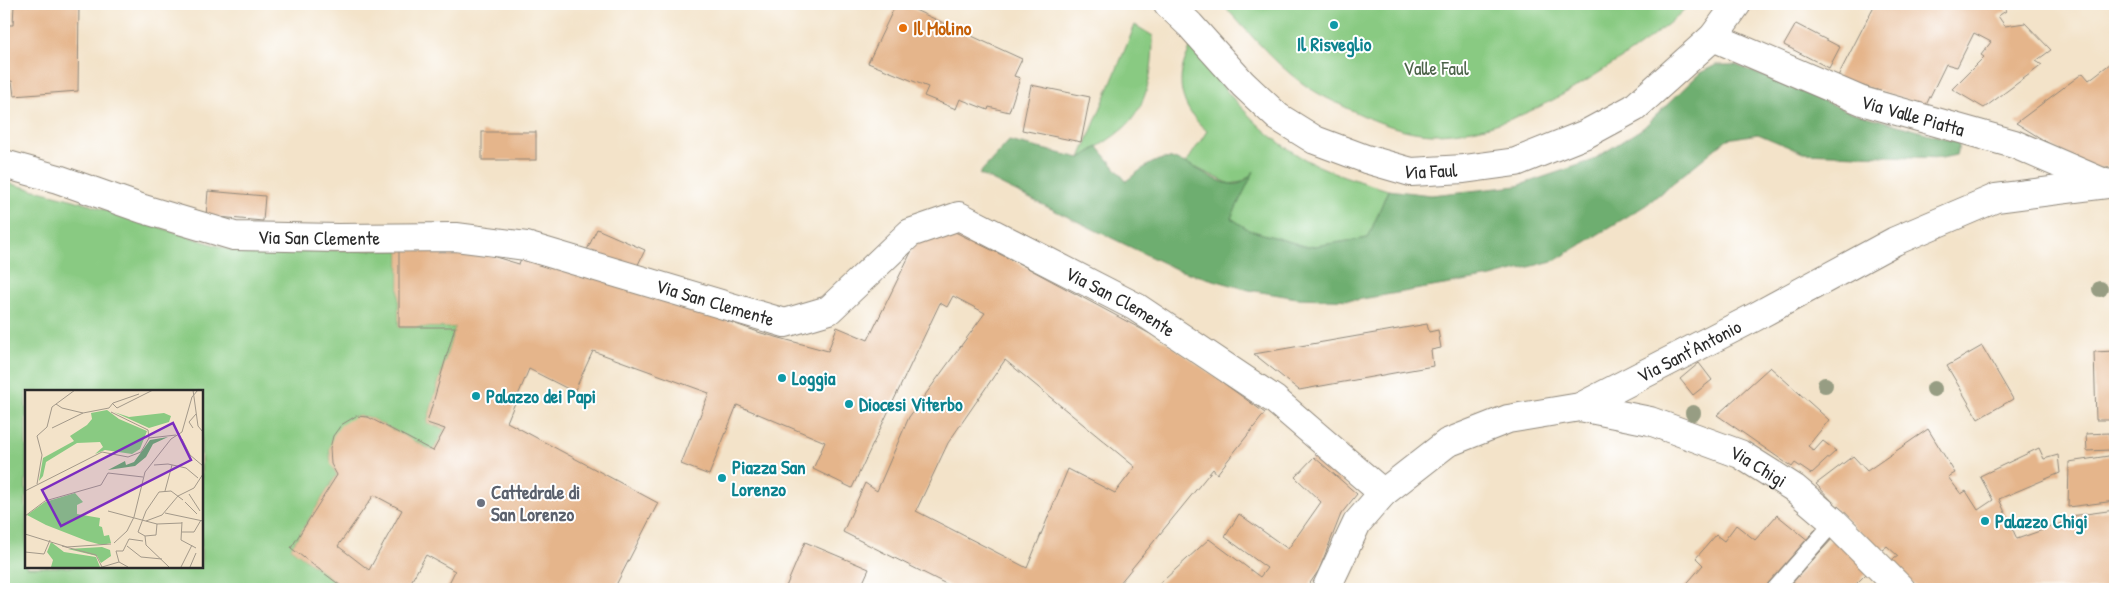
<svg xmlns="http://www.w3.org/2000/svg" width="2119" height="593" font-family="'Patrick Hand',sans-serif">
  <rect width="100%" height="100%" fill="#fff"/>
  <filter id="ink" filterUnits="userSpaceOnUse"><feTurbulence type="fractalNoise" baseFrequency=".02" numOctaves="2"/><feDisplacementMap in="SourceGraphic" scale="10" xChannelSelector="R" yChannelSelector="G"/><feConvolveMatrix kernelMatrix="1 2 1 2 8 2 1 2 1" color-interpolation-filters="sRGB"/></filter>
  <filter id="wash" filterUnits="userSpaceOnUse"><feTurbulence type="fractalNoise" baseFrequency=".0096" numOctaves="4" result="noise"/><feDisplacementMap in="SourceGraphic" scale="20" xChannelSelector="R" yChannelSelector="G"/><feGaussianBlur stdDeviation="1.12" result="paint"/><feColorMatrix in="noise" values="0 0 0 0 0 0 0 0 0 0 0 0 0 0 0 0 0 1.4 0 .05"/><feComposite in="paint" operator="in"/></filter>
  <g filter="url(#wash)">
    <rect width="100%" height="100%" fill="#f3e3c9"/>
    <g fill="#89ca82" stroke="#5a7a56" fill-rule="evenodd">
      <path d="M 1222,4 L 1690,4 C 1663,31 1632,52 1600,72 C 1549,105 1494,134 1432,134 C 1403,133 1374,121 1349,109 C 1333,101 1317,94 1302,83 C 1273,62 1247,30 1222,4 Z"/>
      <path d="M 1135,25 L 1153,36 C 1153,67 1149,104 1125,127 C 1112,139 1095,148 1080,158 Z"/>
      <path d="M 1191,47 C 1227,92 1265,143 1319,166 C 1341,176 1365,183 1388,190 L 1368,238 L 1308,247 L 1249,230 L 1231,218 L 1253,173 L 1242,182 L 1230,184 L 1186,163 L 1207,131 C 1180,108 1173,79 1191,47 Z"/>
      <path d="M 4,182 L 74,200 L 234,251 L 399,250 L 399,327 L 455,327 L 427,423 L 445,429 L 433,451 L 368,417 L 356,416 C 334,436 321,446 337,475 L 291,548 L 345,589 L 4,589 ZM 26,392 L 201,392 L 201,567 L 26,567 Z"/>
    </g>
    <path fill="#6eae70" stroke="#4c6c4e" d="M 1716,65 L 1736,65 L 1848,111 L 1958,142 L 1959,147 L 1956,155 L 1942,158 L 1803,153 L 1758,134 L 1727,139 L 1646,205 L 1556,260 L 1491,277 L 1356,300 L 1297,298 L 1249,290 L 1178,270 L 979,174 L 1009,141 L 1080,158 L 1098,147 L 1126,181 C 1137,173 1149,162 1163,159 C 1189,154 1221,194 1243,182 C 1247,180 1251,174 1254,171 L 1231,218 L 1249,230 L 1308,247 L 1368,238 L 1388,190 L 1431,195 L 1517,186 L 1591,161 L 1643,128 L 1700,73 Z"/>
    <g id="blocks">
      <g fill="#e5b58b" fill-rule="evenodd">
        <polygon points="14,4 79,4 78,91 14,96 12,81 4,82 4,25 13,25"/>
        <polygon points="896,4 902,4 1022,59 1014,76 1020,78 1009,112 989,107 988,110 960,99 956,109 924,96 928,87 868,63"/>
        <polygon points="1875,4 2003,4 2006,11 1998,16 2005,26 2025,23 2051,50 2036,61 2042,65 1984,108 1952,89 1984,57 1981,55 1991,42 1974,33 1957,67 1946,64 1926,105 1837,78"/>
        <polygon points="1796,24 1840,47 1829,68 1784,45"/>
        <polygon points="2115,60 2115,166 2090,169 2016,123 2083,73 2089,80"/>
        <polygon points="1031,85 1090,97 1081,142 1022,130"/>
        <rect x="482" y="132" width="54" height="28"/>
        <polygon points="208,191 265,196 263,221 206,216"/>
        <polygon points="597,229 645,250 635,271 587,250"/>
        <path d="M 951,230 L 1022,265 L 1169,344 L 1265,413 L 1217,474 L 1213,469 L 1115,589 L 956,589 L 843,532 L 865,483 L 877,491 L 909,417 L 985,313 L 953,296 L 947,307 L 940,303 L 852,488 L 813,469 L 825,442 L 737,405 L 709,475 L 681,464 L 709,393 L 593,351 L 574,392 L 529,369 L 507,422 L 658,503 L 614,589 L 446,589 L 455,571 L 426,555 L 407,589 L 345,589 L 291,548 L 337,475 L 331,464 L 330,448 L 333,436 L 341,425 L 356,416 L 368,417 L 433,451 L 445,429 L 427,423 L 455,327 L 399,327 L 399,250 L 475,251 L 519,264 L 523,253 L 606,278 L 761,333 L 828,351 L 837,327 L 868,340 L 916,242 ZM 1005,360 L 1135,467 L 1115,493 L 1068,469 L 1027,568 L 916,511 L 948,443 ZM 374,495 L 402,510 L 369,570 L 338,546 Z"/>
        <polygon points="1427,324 1429,332 1438,330 1441,348 1431,350 1433,366 1299,390 1254,354"/>
        <polygon points="1982,346 2013,399 1978,419 1947,366"/>
        <polygon points="2115,351 2115,420 2096,420 2094,352"/>
        <polygon points="1699,363 1712,380 1693,395 1680,379"/>
        <polygon points="1770,367 1829,420 1808,446 1814,451 1823,441 1836,451 1811,474 1795,463 1792,467 1717,415"/>
        <polygon points="1928,429 1955,473 1948,477 1961,494 1966,491 1978,510 1993,500 1980,476 2039,448 2044,459 2058,455 2060,473 1999,499 2017,539 2071,520 2071,516 2115,510 2115,589 1918,589 1891,561 1898,556 1887,546 1881,551 1830,504 1833,502 1816,484 1853,456 1867,471"/>
        <polygon points="2109,433 2110,450 2087,451 2086,434"/>
        <polygon points="2115,455 2115,501 2068,507 2069,462"/>
        <polygon points="1314,457 1357,494 1341,514 1319,570 1306,589 1154,589 1209,539 1260,577 1267,568 1225,537 1239,514 1288,549 1321,502 1295,477"/>
        <polygon points="1777,515 1809,541 1767,589 1682,589 1703,565 1696,558 1716,535 1724,541 1736,525 1755,540"/>
        <polygon points="1836,535 1868,572 1851,589 1785,589"/>
        <polygon points="805,542 869,569 860,589 785,589"/>
      </g>
    </g>
  </g>
  <g filter="url(#ink)">
    <use href="#blocks" fill-opacity="0" stroke="#8f877a" stroke-width="1"/>
    <g fill="none" stroke-linecap="round" stroke-linejoin="round">
      <defs>
        <polyline id="lane" points="1775,589 1834,522"/>
        <g id="street">
          <path id="s1" d="M 1168,4 L 1190,25 L 1243,84 L 1278,117 L 1315,140 L 1366,159 L 1411,172 L 1464,169 L 1516,162 L 1586,134 L 1634,108 L 1713,37 L 1737,4"/>
          <path id="s2" d="M 1713,37 L 1862,101 L 2014,144 L 2107,184"/>
          <path id="s3" d="M 4,164 L 58,179 L 143,209 L 234,236 L 338,238 L 456,237 L 526,246 L 785,323 L 829,310 L 910,233 L 959,216 L 1136,307 L 1275,400 L 1383,493"/>
          <path id="s4" d="M 1580,407 L 1650,421 L 1740,454 L 1794,488 L 1834,522 L 1901,589"/>
          <path id="s5" d="M 1326,589 L 1357,523 L 1383,493 L 1447,443 L 1508,419 L 1580,407 L 1753,318 L 1895,241 L 1996,198 L 2115,183"/>
        </g>
      </defs>
      <use href="#lane" stroke="#8f877a" stroke-width="19"/>
      <use href="#street" stroke="#8f877a" stroke-width="30"/>
      <use href="#lane" stroke="#fff" stroke-width="16"/>
      <use href="#street" stroke="#fff" stroke-width="28"/>
    </g>
    <g fill="#979d83">
      <circle cx="2100" cy="289" r="8"/>
      <circle cx="1825" cy="385" r="8"/>
      <circle cx="1934" cy="389" r="8"/>
      <circle cx="1693" cy="413" r="8"/>
    </g>
  </g>
  <g fill="#0f9aa8" stroke="#fff" stroke-width="2">
    <circle cx="1334" cy="25" r="5"/>
    <circle cx="782" cy="378" r="5"/>
    <circle cx="476" cy="396" r="5"/>
    <circle cx="849" cy="404" r="5"/>
    <circle cx="722" cy="478" r="5"/>
    <circle cx="1985" cy="521" r="5"/>
  </g>
  <circle fill="#e8710a" stroke="#fff" stroke-width="2" cx="903" cy="28" r="5"/>
  <circle fill="#6b7280" stroke="#fff" stroke-width="2" cx="481" cy="503" r="5"/>
  <g text-anchor="middle" stroke-width="4" stroke-linejoin="round" paint-order="stroke">
    <g font-size="19" font-weight="bold" fill="#c56008" stroke="#fff" text-anchor="start">
      <text x="913" y="35">Il Molino</text>
    </g>
    <g font-size="19" font-weight="bold" fill="#0d838f" stroke="#fff" text-anchor="start">
      <text x="1334" y="51" text-anchor="middle">Il Risveglio</text>
      <text x="792" y="385">Loggia</text>
      <text x="486" y="403">Palazzo dei Papi</text>
      <text x="859" y="411">Diocesi Viterbo</text>
      <text x="732" y="474">Piazza San<tspan x="732" dy="22">Lorenzo</tspan></text>
      <text x="1995" y="528">Palazzo Chigi</text>
    </g>
    <g font-size="19" fill="#4c6349" stroke="#fff">
      <text x="1436" y="75">Valle Faul</text>
    </g>
    <g font-size="19" fill="#2b2b2b" stroke="#fff">
      <text dy="7" stroke="none"><textPath href="#s2" startOffset="215">Via Valle Piatta</textPath></text>
      <text dy="7" stroke="none"><textPath href="#s1" startOffset="322">Via Faul</textPath></text>
      <text dy="7" stroke="none"><textPath href="#s3" startOffset="326">Via San Clemente</textPath></text>
      <text dy="7" stroke="none"><textPath href="#s3" startOffset="1196">Via San Clemente</textPath></text>
      <text dy="7" stroke="none"><textPath href="#s3" startOffset="731">Via San Clemente</textPath></text>
      <text dy="7" stroke="none"><textPath href="#s5" startOffset="455">Via Sant'Antonio</textPath></text>
      <text dy="7" stroke="none"><textPath href="#s4" startOffset="189">Via Chigi</textPath></text>
    </g>
    <g font-size="19" font-weight="bold" fill="#5b616d" stroke="#fff" text-anchor="start">
      <text x="491" y="499">Cattedrale di<tspan x="491" dy="22">San Lorenzo</tspan></text>
    </g>
  </g>
  <g transform="translate(25 390)">
    <rect width="178" height="178" fill="#f3e3c9"/>
    <path d="M 82,20 L 94,29 L 122,41 L 115,59 L 107,64 L 80,60 L 70,64 L 78,57 L 75,52 L 52,53 L 21,72 L 18,86 L 14,91 L 18,68 L 49,51 L 45,46 L 62,35 L 67,29 L 66,23 ZM 89,22 L 104,27 L 139,23 L 146,26 L 144,32 L 124,38 ZM 50,103 L 58,112 L 52,115 L 52,124 L 75,128 L 74,136 L 77,137 L 79,146 L 84,145 L 86,153 L 77,155 L 62,151 L 21,135 L 2,125 L 20,112 ZM 26,152 L 39,162 L 71,167 L 75,177 L 26,177 L 28,170 L 22,162 ZM 77,157 L 85,160 L 86,166 L 76,173 L 72,166 L 43,159 Z" fill="#89ca82"/>
    <path d="M 143,47 L 128,54 L 121,67 L 110,76 L 83,80 L 100,71 L 101,75 L 109,72 L 125,50 Z" fill="#6eae70"/>
    <path fill="none" stroke="#a3998a" stroke-width="1" d="M 168,0 L 173,36 L 178,42M 87,13 L 92,18 L 128,0M 31,14 L 37,18 L 58,23 L 84,18M 84,18 L 88,13 L 114,4M 27,38 L 58,23M 168,38 L 164,32 L 171,24M 124,48 L 151,45M 157,49 L 165,65 L 178,76M 129,75 L 143,74 L 161,78 L 173,88M 12,94 L 17,65 L 12,46 L 22,37 L 27,17 L 50,0M 0,101 L 77,62 L 103,67 L 116,62 L 124,48 L 123,40 L 86,22M 140,101 L 147,75M 164,104 L 175,121M 160,112 L 172,124M 83,121 L 132,134 L 157,133M 140,123 L 178,131M 0,126 L 20,111 L 76,95 L 83,83 L 118,87M 121,131 L 137,125 L 153,106 L 169,98 L 178,84M 157,132 L 156,150 L 171,158M 157,142 L 169,142 L 176,130M 0,144 L 42,157 L 86,154M 120,146 L 113,142 L 121,121 L 134,102 L 146,101 L 158,110M 120,146 L 121,155 L 144,177M 120,146 L 131,145 L 132,134M 89,153 L 102,141 L 109,127 L 120,82 L 146,49 L 157,42 L 167,7 L 173,0M 37,156 L 71,165 L 77,177 L 94,172 L 103,177M 102,156 L 116,167 L 137,169M 0,162 L 19,164 L 25,150M 94,172 L 91,161 L 98,161 L 104,149 L 118,151M 156,177 L 167,155M 165,177 L 171,163"/>
    <path fill="#7b2cbf" fill-opacity="0.15" stroke="#7b2cbf" stroke-width="2.5" d="M 148,33 L 166,70 L 36,136 L 17,100 Z"/>
    <rect width="178" height="178" fill="none" stroke="#2b2b2b" stroke-width="2.5"/>
  </g>
  <rect width="2119" height="593" fill="none" stroke="#fff" stroke-width="20"/>
</svg>
